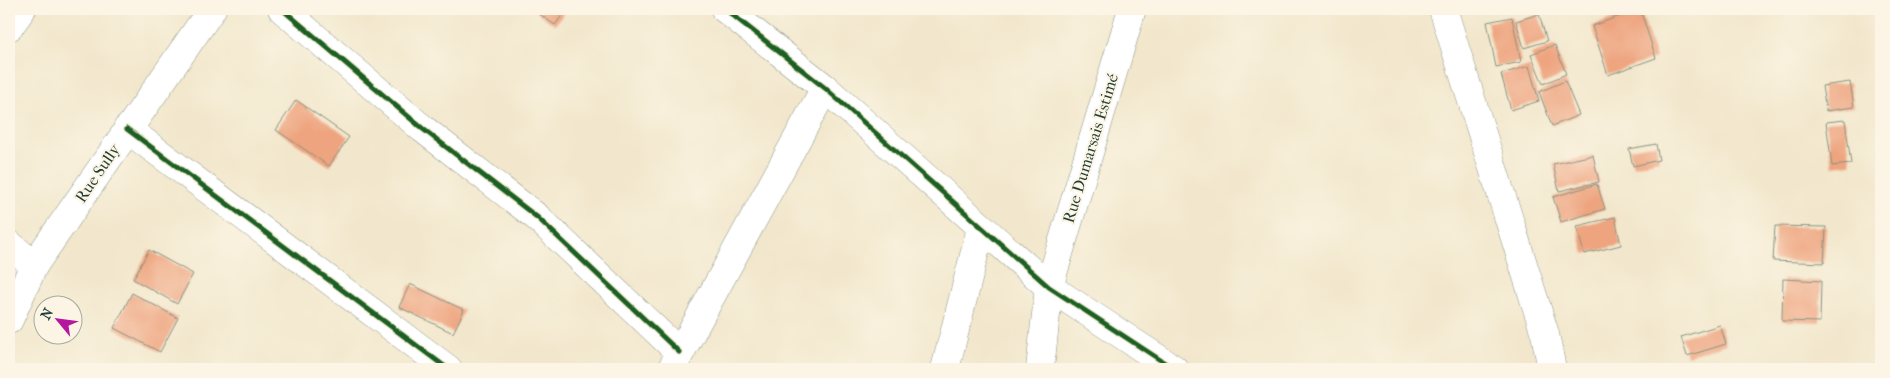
<svg xmlns="http://www.w3.org/2000/svg" width="1890" height="378" font-family="'IM FELL French Canon',serif">
  <rect width="100%" height="100%" fill="#fcf5e5"/>
  <filter id="ink" filterUnits="userSpaceOnUse"><feTurbulence type="fractalNoise" baseFrequency=".02" numOctaves="2"/><feDisplacementMap in="SourceGraphic" scale="10" xChannelSelector="R" yChannelSelector="G"/><feConvolveMatrix kernelMatrix="1 2 1 2 8 2 1 2 1" color-interpolation-filters="sRGB"/></filter>
  <filter id="wash" filterUnits="userSpaceOnUse"><feTurbulence type="fractalNoise" baseFrequency=".0096" numOctaves="4" result="noise"/><feDisplacementMap in="SourceGraphic" scale="20" xChannelSelector="R" yChannelSelector="G"/><feGaussianBlur stdDeviation="1.12" result="paint"/><feColorMatrix in="noise" values="0 0 0 0 0 0 0 0 0 0 0 0 0 0 0 0 0 1.4 0 .05"/><feComposite in="paint" operator="in"/></filter>
  <g filter="url(#wash)">
    <rect width="100%" height="100%" fill="#f2e7cc"/>
    <g id="blocks">
      <g fill="#eea47f">
        <polygon points="532,9 567,9 555,25"/>
        <polygon points="1640,9 1656,58 1608,75 1592,26"/>
        <polygon points="1539,14 1547,41 1524,48 1516,21"/>
        <polygon points="1512,17 1521,62 1496,67 1487,22"/>
        <polygon points="1555,45 1566,74 1543,84 1531,54"/>
        <polygon points="1529,66 1539,101 1511,110 1501,74"/>
        <polygon points="1565,81 1579,115 1552,126 1539,92"/>
        <polygon points="1850,82 1854,107 1826,111 1822,86"/>
        <polygon points="296,100 349,137 329,166 276,130"/>
        <polygon points="1845,120 1851,164 1832,166 1826,122"/>
        <polygon points="1656,144 1659,160 1633,166 1629,149"/>
        <polygon points="1593,155 1599,182 1559,191 1553,164"/>
        <polygon points="1597,184 1605,209 1561,222 1553,197"/>
        <polygon points="1615,217 1621,245 1584,254 1577,226"/>
        <polygon points="1775,226 1826,227 1824,263 1773,261"/>
        <polygon points="149,250 193,274 177,304 133,279"/>
        <polygon points="1783,279 1821,281 1820,322 1782,321"/>
        <polygon points="410,284 464,310 453,333 399,307"/>
        <polygon points="132,293 178,318 160,352 114,328"/>
        <polygon points="1720,325 1726,344 1687,356 1681,337"/>
      </g>
    </g>
  </g>
  <g filter="url(#ink)">
    <use href="#blocks" fill-opacity="0" stroke="#889280" stroke-width="1"/>
    <g fill="none" stroke-linecap="round" stroke-linejoin="round">
      <defs>
        <g id="minor">
          <polyline points="282,9 423,129 538,218 679,352"/>
          <polyline points="725,9 825,88 1049,287 1174,369"/>
          <polyline points="1443,9 1545,334 1552,369"/>
          <polyline points="9,27 22,9"/>
          <polyline points="127,129 448,369"/>
          <polyline points="9,244 34,265"/>
          <polyline points="9,320 34,265 212,9"/>
          <polyline points="672,368 825,88"/>
          <polyline points="945,369 981,228"/>
          <polyline points="1040,369 1049,287 1132,9"/>
        </g>
      </defs>
      <use href="#minor" stroke="#889280" stroke-width="29"/>
      <use href="#minor" stroke="#fff" stroke-width="28"/>
      <defs>
        <g id="cycleway">
          <polyline points="282,9 423,129 538,218 679,352"/>
          <polyline points="725,9 825,88 1049,287 1174,369"/>
          <polyline points="127,129 448,369"/>
        </g>
      </defs>
      <use href="#cycleway" stroke="#fcf5e5" stroke-width="8"/>
      <use href="#cycleway" stroke="#1b5e20" stroke-width="5"/>
    </g>
  </g>
  <g text-anchor="middle" stroke-width="4" stroke-linejoin="round" paint-order="stroke">
    <g font-size="16" fill="#1f3d34" stroke="#fcf5e5">
      <text transform="translate(1090 148) rotate(-73)" y="6">Rue Dumarsais Estimé</text>
      <text transform="translate(97 173) rotate(-56)" y="6">Rue Sully</text>
    </g>
  </g>
  <rect width="1890" height="378" fill="none" stroke="#fcf5e5" stroke-width="30"/>
  <g transform="translate(58 320) rotate(299)"><circle r="24" fill="#fcf5e5" stroke="#a4ab9e"/>
  <path d="M0-4L9 19L0 12L-9 19Z" fill="#b5179e"/>
  <text y="-8" font-size="14" font-weight="bold" text-anchor="middle" fill="#1f3d34">N</text>
  </g>
</svg>
